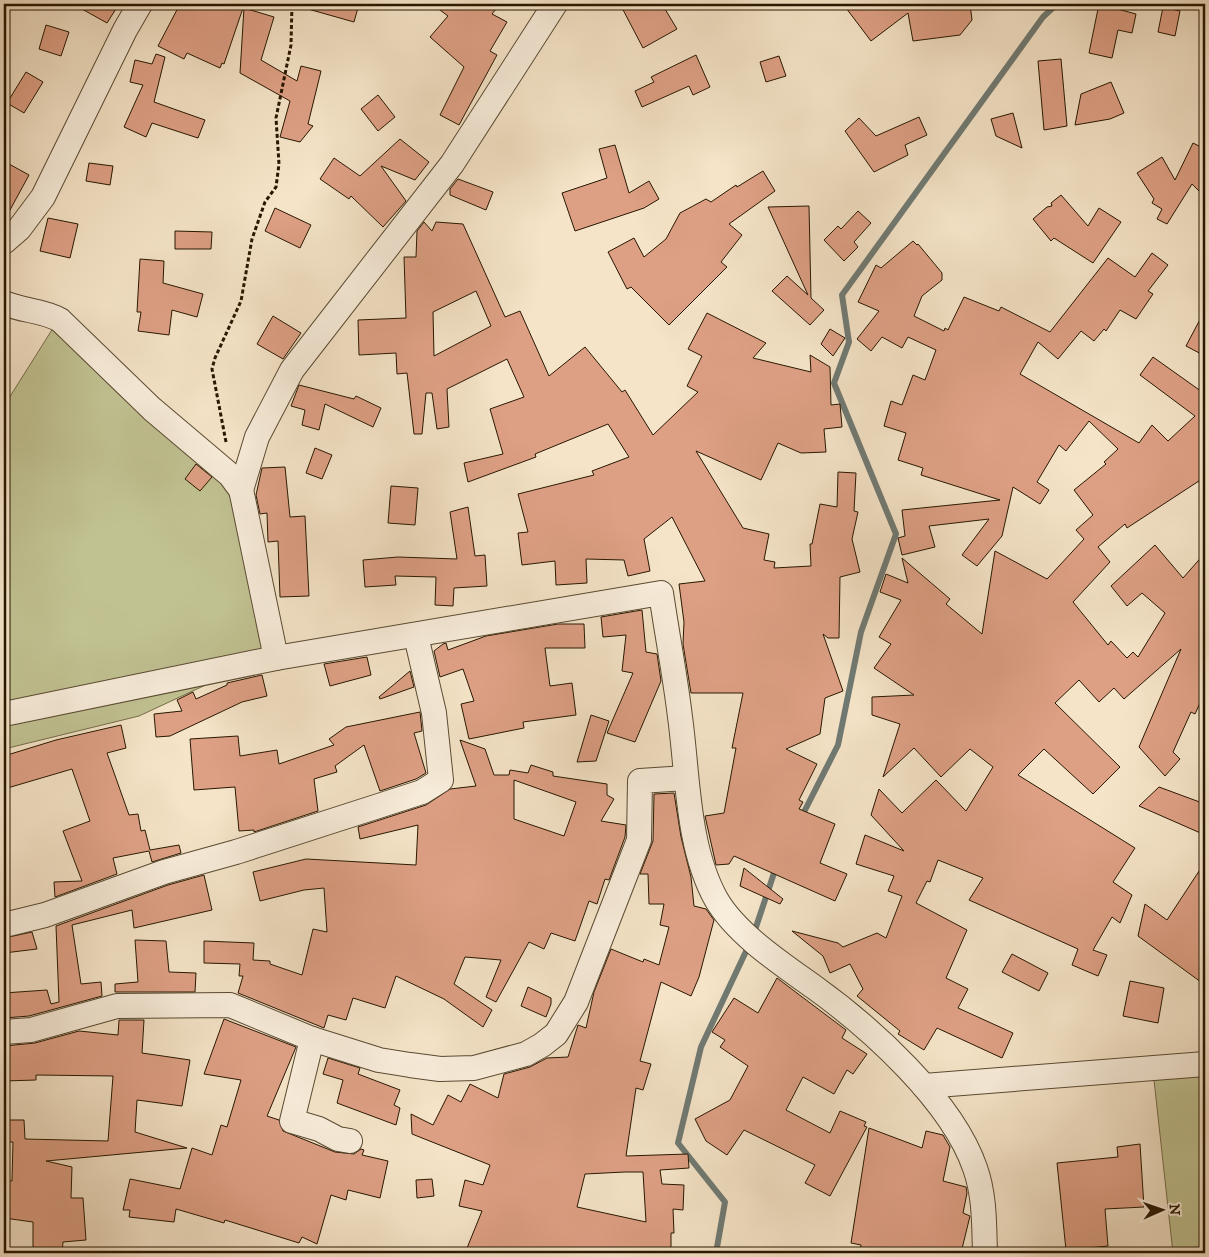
<svg xmlns="http://www.w3.org/2000/svg" width="1209" height="1257" font-family="'IM FELL DW Pica',serif">
  <rect width="100%" height="100%" fill="#f5e4c8"/>
  <filter id="stains"><feTurbulence type="fractalNoise" baseFrequency=".004" numOctaves="4"/><feColorMatrix values="0 0 0 0 .2 0 0 0 0 .09 0 0 0 0 .02 0 0 0 .5 -.17"/></filter>
  <radialGradient id="worn" r=".72"><stop offset=".6" stop-color="#630" stop-opacity="0"/><stop offset="1" stop-color="#630" stop-opacity=".3"/></radialGradient>
  <g fill="#c1c292" stroke="#746c49">
    <polygon points="55,325 233,487 270,655 139,716 4,749 4,406"/>
    <polygon points="1205,1075 1205,1253 1173,1253 1154,1080"/>
  </g>
  <g fill="none" stroke-linecap="round" stroke-linejoin="round">
    <g stroke="#707a73" stroke-width="6">
      <polyline points="801,818 838,745 861,632 896,534 834,383 849,342 842,295 1043,17 1057,4"/>
      <polyline points="753,936 776,867"/>
      <polyline points="716,1253 725,1202 678,1143 701,1047 749,945"/>
    </g>
  </g>
  <g fill="#dea085" stroke="#271700" fill-rule="evenodd">
    <polygon points="73,4 119,4 107,23"/>
    <polygon points="180,4 242,4 240,7 243,8 224,64 222,63 220,68 187,53 184,59 158,46"/>
    <polygon points="309,4 359,4 354,22 308,9"/>
    <polygon points="432,4 500,4 492,14 507,22 490,51 497,55 459,125 440,115 464,67 430,37 448,16"/>
    <polygon points="620,4 662,4 677,29 643,48"/>
    <polygon points="843,4 970,4 972,20 960,35 913,41 908,13 871,41"/>
    <polygon points="1099,4 1136,14 1132,33 1118,30 1112,58 1089,53"/>
    <polygon points="1163,7 1180,11 1175,36 1158,32"/>
    <polygon points="244,8 274,17 261,60 297,81 301,66 321,71 308,124 313,126 300,142 280,137 290,101 240,73"/>
    <polygon points="46,25 69,32 61,56 39,49"/>
    <polygon points="156,54 165,57 154,102 205,120 198,138 152,123 146,137 124,127 143,85 130,82 135,60 152,64"/>
    <polygon points="696,55 710,87 693,95 689,86 642,107 635,91 654,82 651,77"/>
    <polygon points="779,56 786,76 766,82 760,62"/>
    <polygon points="1061,59 1067,126 1044,130 1038,61"/>
    <polygon points="26,72 43,82 24,113 7,103"/>
    <polygon points="1111,82 1124,113 1110,119 1075,125 1081,94"/>
    <polygon points="378,95 395,117 378,131 361,109"/>
    <polygon points="1013,113 1022,148 996,136 991,119"/>
    <polygon points="919,117 927,135 905,145 908,155 874,172 845,131 859,118 876,136"/>
    <polygon points="400,139 429,162 415,180 381,166 406,201 383,227 351,196 349,199 320,179 334,158 360,176"/>
    <polygon points="1193,143 1205,149 1205,197 1192,184 1167,224 1157,219 1162,209 1152,203 1154,199 1137,173 1162,157 1175,180"/>
    <polygon points="615,145 629,193 649,181 659,199 644,208 575,231 562,193 607,178 599,149"/>
    <polygon points="89,163 113,166 110,185 86,181"/>
    <polygon points="9,164 29,175 4,221 4,173"/>
    <polygon points="763,171 775,191 729,224 742,235 721,262 727,267 669,325 631,287 627,289 608,252 634,238 644,257 666,239 680,213 706,199 711,202 736,185 737,187"/>
    <polygon points="458,179 493,192 486,210 450,195 450,189"/>
    <polygon points="1061,195 1088,226 1099,208 1121,222 1093,263 1054,238 1051,241 1033,219 1047,207 1052,206 1051,203"/>
    <polygon points="809,206 811,298 824,310 810,325 772,291 787,276 808,295 768,207"/>
    <polygon points="275,208 311,225 300,248 265,231"/>
    <polygon points="858,211 871,223 854,242 858,247 844,261 824,240 838,226 841,229"/>
    <polygon points="48,218 78,224 70,258 40,251"/>
    <path d="M 424,222 L 432,231 L 436,222 L 463,224 L 505,317 L 520,311 L 549,376 L 585,347 L 622,392 L 625,390 L 653,435 L 698,392 L 687,386 L 702,356 L 688,349 L 707,313 L 766,343 L 753,358 L 811,372 L 810,355 L 830,367 L 831,405 L 840,404 L 842,427 L 824,429 L 826,452 L 801,453 L 778,443 L 761,480 L 696,451 L 743,528 L 769,534 L 764,560 L 775,562 L 774,568 L 811,566 L 810,544 L 812,544 L 820,504 L 837,507 L 838,472 L 856,473 L 854,511 L 858,512 L 852,539 L 860,572 L 840,577 L 839,638 L 828,638 L 823,634 L 843,691 L 825,698 L 820,734 L 786,749 L 817,764 L 799,800 L 803,802 L 799,809 L 835,824 L 820,863 L 847,874 L 835,901 L 734,856 L 729,864 L 716,865 L 705,816 L 724,813 L 736,748 L 732,748 L 743,693 L 691,693 L 683,644 L 684,622 L 679,584 L 705,581 L 672,517 L 644,539 L 650,571 L 628,576 L 624,560 L 586,559 L 587,583 L 556,585 L 555,561 L 522,565 L 518,533 L 528,532 L 518,494 L 594,475 L 592,471 L 629,457 L 608,424 L 535,454 L 536,457 L 468,482 L 464,463 L 503,454 L 490,409 L 524,397 L 507,359 L 447,389 L 449,427 L 437,429 L 432,393 L 426,393 L 422,434 L 414,434 L 407,373 L 397,374 L 396,353 L 359,355 L 358,320 L 406,318 L 404,257 L 416,257 L 417,231 ZM 476,291 L 491,326 L 434,356 L 433,312 Z"/>
    <polygon points="175,231 212,232 211,249 175,249"/>
    <polygon points="913,241 917,245 918,244 942,273 942,280 922,296 914,316 944,331 945,328 948,330 964,297 999,311 1001,307 1050,332 1108,258 1135,277 1152,253 1168,265 1148,291 1153,294 1136,319 1120,310 1106,331 1104,329 1094,341 1081,331 1058,359 1038,342 1020,374 1139,443 1152,425 1168,441 1195,416 1140,375 1153,357 1205,394 1205,477 1127,528 1125,524 1098,547 1110,562 1073,602 1108,645 1111,641 1127,658 1133,652 1138,657 1165,613 1142,593 1127,606 1111,586 1155,545 1183,578 1205,553 1205,692 1195,714 1191,712 1173,752 1180,759 1165,776 1139,747 1181,649 1124,699 1114,688 1099,702 1079,680 1055,703 1120,767 1093,794 1044,749 1018,775 1135,848 1113,882 1132,895 1120,923 1112,917 1093,950 1107,955 1098,976 1072,965 1078,949 969,900 983,878 938,860 930,882 927,881 916,903 967,930 946,978 968,989 958,1008 1013,1033 1002,1058 937,1028 924,1050 898,1034 900,1031 857,996 863,989 850,964 830,973 823,956 792,931 838,943 843,947 877,933 886,938 902,896 888,891 894,876 856,864 865,835 904,851 871,815 879,789 902,813 936,780 966,811 993,767 970,749 941,777 914,748 883,777 900,724 872,715 872,697 914,695 874,668 891,644 879,637 901,600 880,592 886,574 908,583 902,558 950,599 946,604 982,634 995,551 1047,579 1084,539 1076,530 1093,515 1074,490 1106,464 1104,462 1118,449 1089,421 1066,451 1059,445 1037,482 1049,490 1040,504 1013,487 1002,536 977,566 962,555 989,519 929,526 935,547 902,555 898,538 905,536 902,510 1000,500 921,475 923,468 898,460 906,433 884,426 891,401 902,405 913,375 925,380 936,350 908,337 902,348 882,337 871,351 857,339 879,311 858,302 876,265 881,268"/>
    <polygon points="140,259 164,261 163,283 203,294 197,317 172,310 169,335 138,331 141,312 137,312"/>
    <polygon points="1205,310 1205,356 1186,346"/>
    <polygon points="273,316 301,333 283,359 257,344"/>
    <polygon points="830,329 845,338 833,356 821,344"/>
    <polygon points="299,385 354,399 356,396 381,408 373,427 325,404 319,430 302,425 305,410 291,406"/>
    <polygon points="315,448 332,455 322,479 306,473"/>
    <polygon points="196,464 212,477 200,491 185,479"/>
    <polygon points="285,467 290,517 305,516 309,596 280,597 278,541 268,542 267,513 260,514 256,495 262,468"/>
    <polygon points="391,486 418,488 415,525 388,523"/>
    <polygon points="468,507 475,556 485,555 487,586 454,588 453,606 435,605 436,577 395,576 396,585 365,587 363,560 398,557 457,559 450,512"/>
    <polygon points="642,610 646,652 657,654 661,681 635,742 607,733 633,673 622,671 626,635 603,637 601,617"/>
    <polygon points="558,624 584,624 585,648 545,648 550,686 572,683 576,715 523,722 524,728 469,739 461,704 474,701 463,669 440,677 434,651 443,644 446,643 448,650 486,636"/>
    <polygon points="367,657 371,675 330,686 324,664"/>
    <polygon points="410,671 414,687 380,699 379,697"/>
    <polygon points="262,675 267,696 242,702 170,736 156,737 154,714 182,711 177,700 193,692 196,699 227,685 227,683"/>
    <polygon points="420,712 422,731 414,733 426,773 416,779 380,791 364,745 335,766 337,772 314,779 318,811 254,832 254,830 239,831 235,787 194,790 190,739 238,736 240,756 277,750 279,764 334,745 329,739 346,727"/>
    <polygon points="591,715 609,721 596,761 577,762"/>
    <polygon points="121,725 126,748 107,753 129,815 138,814 141,831 145,830 150,850 179,845 181,853 152,862 149,851 113,858 117,874 55,897 54,882 82,881 63,831 90,821 72,769 4,789 4,756 56,740"/>
    <path d="M 460,740 L 485,749 L 494,775 L 509,775 L 510,770 L 528,773 L 531,765 L 553,772 L 553,776 L 607,784 L 607,795 L 614,799 L 601,821 L 626,825 L 625,837 L 609,880 L 605,879 L 597,904 L 589,901 L 575,941 L 551,933 L 544,949 L 529,942 L 496,1002 L 486,997 L 501,960 L 465,957 L 454,984 L 492,1010 L 483,1027 L 444,999 L 396,976 L 385,1008 L 353,998 L 346,1020 L 328,1015 L 324,1028 L 238,993 L 243,976 L 239,976 L 240,964 L 204,963 L 204,941 L 254,943 L 253,960 L 270,961 L 270,964 L 302,975 L 313,929 L 327,932 L 324,888 L 304,890 L 260,901 L 253,872 L 306,859 L 416,865 L 418,825 L 360,839 L 358,827 L 426,805 L 450,789 L 476,786 ZM 514,780 L 576,802 L 564,836 L 514,819 Z"/>
    <polygon points="1159,787 1205,804 1205,835 1139,806"/>
    <path d="M 674,793 L 681,837 L 691,877 L 694,906 L 706,909 L 714,920 L 699,977 L 691,996 L 661,982 L 640,1061 L 651,1064 L 643,1090 L 636,1088 L 626,1156 L 688,1154 L 689,1168 L 660,1170 L 662,1184 L 684,1185 L 683,1210 L 673,1209 L 674,1233 L 671,1233 L 671,1253 L 465,1253 L 482,1211 L 459,1206 L 465,1180 L 483,1185 L 490,1165 L 412,1134 L 411,1114 L 433,1125 L 448,1095 L 461,1102 L 470,1084 L 498,1098 L 504,1074 L 530,1067 L 547,1058 L 568,1057 L 578,1025 L 586,1028 L 594,992 L 611,949 L 643,962 L 644,959 L 659,965 L 669,927 L 660,925 L 664,904 L 649,904 L 648,874 L 640,874 L 653,841 L 654,794 ZM 625,1172 L 643,1172 L 646,1222 L 577,1207 L 585,1174 Z"/>
    <polygon points="1205,862 1205,985 1138,936 1145,904 1167,920"/>
    <polygon points="744,868 783,899 780,904 740,886"/>
    <polygon points="204,875 212,910 134,928 132,910 72,925 81,984 101,982 102,996 29,1016 4,1018 4,993 47,990 51,1004 59,1002 56,926 168,885"/>
    <polygon points="32,932 37,949 4,953 4,938"/>
    <polygon points="135,940 166,941 169,972 196,973 195,992 115,992 115,984 138,982"/>
    <polygon points="1012,954 1048,973 1039,991 1002,972"/>
    <polygon points="777,978 846,1030 842,1038 867,1054 853,1074 847,1070 834,1094 803,1077 786,1110 830,1133 840,1111 866,1122 864,1126 867,1127 830,1196 805,1183 815,1165 744,1130 727,1155 706,1141 695,1119 730,1100 748,1066 720,1047 725,1040 712,1032 734,998 758,1013"/>
    <polygon points="1130,981 1164,988 1158,1023 1123,1016"/>
    <polygon points="528,987 551,998 551,1004 546,1017 521,1006"/>
    <polygon points="224,1019 296,1047 267,1116 279,1120 283,1131 335,1152 354,1154 361,1149 364,1150 362,1155 388,1161 380,1198 348,1190 346,1200 331,1195 317,1244 302,1237 299,1243 225,1220 224,1223 176,1209 174,1222 129,1217 130,1210 123,1210 130,1179 180,1189 192,1148 212,1155 221,1125 227,1127 241,1080 204,1074"/>
    <polygon points="119,1020 144,1020 142,1053 190,1060 182,1106 137,1100 135,1132 187,1148 46,1161 72,1167 71,1198 83,1198 86,1240 63,1242 62,1253 33,1253 33,1222 4,1218 4,1181 12,1181 13,1142 4,1142 4,1120 24,1120 25,1139 108,1141 113,1076 36,1075 36,1080 4,1081 4,1046 35,1043 79,1031 118,1035"/>
    <polygon points="328,1058 360,1068 358,1074 400,1090 394,1105 400,1108 396,1125 337,1103 343,1080 323,1074"/>
    <polygon points="869,1128 922,1148 926,1131 943,1135 950,1147 943,1181 966,1187 967,1193 963,1213 970,1216 961,1253 860,1253 861,1245 851,1243"/>
    <polygon points="1140,1144 1144,1207 1105,1209 1108,1246 1066,1250 1057,1163 1118,1157 1117,1147"/>
    <polygon points="432,1179 434,1196 417,1198 416,1180"/>
  </g>
  <g fill="none" stroke-linecap="round" stroke-linejoin="round">
    <defs>
      <g id="minor">
        <polyline points="4,242 19,229 43,197 125,30 140,4"/>
        <path d="M 4,303 C 22,311 43,310 60,320 L 152,409 L 230,475 L 241,490 L 243,499 L 276,658"/>
        <polyline points="241,490 257,437 292,370 452,164 555,4"/>
        <path d="M 4,714 L 276,658 L 661,593 C 667,634 675,675 680,717 C 688,775 687,847 716,899 C 736,934 782,964 814,987 C 871,1028 952,1101 975,1168 C 985,1196 984,1225 985,1253"/>
        <polyline points="4,925 45,915 164,872 236,852 422,792 441,780 434,713 416,636"/>
        <polyline points="4,1032 31,1030 117,1006 230,1005 312,1039 379,1060 410,1065 440,1069 474,1068 526,1054 542,1045 556,1034 576,1002 639,840 640,781 686,778"/>
        <polyline points="312,1039 292,1121 319,1129 338,1139 350,1141"/>
        <polyline points="924,1086 1205,1064"/>
      </g>
    </defs>
    <use href="#minor" stroke="#5a4a32" stroke-width="26"/>
    <polyline stroke="#271700" stroke-width="3" stroke-dasharray="4 2.5" stroke-linecap="butt" points="226,442 212,369 215,358 241,301 252,239 265,202 276,187 279,164 276,118 291,45 292,4"/>
    <use href="#minor" stroke="#f8eddb" stroke-width="24"/>
  </g>
  <rect width="1209" height="1257" fill="none" stroke="#f5e4c8" stroke-width="20"/>
  <rect x="5" y="5" width="1199" height="1247" fill="none" stroke="#271700" stroke-width="2.5"/>
  <rect x="10" y="10" width="1189" height="1237" fill="none" stroke="#271700"/>
  <g transform="translate(1162 1210) rotate(88)" stroke="#f8eddb" stroke-width="4" paint-order="stroke">
  <path d="M0-4L9 19L0 12L-9 19Z" fill="#271700"/>
  <text y="-8" font-size="14" font-weight="bold" text-anchor="middle" fill="#271700">N</text>
  </g>
  <rect width="100%" height="100%" filter="url(#stains)"/>
  <rect width="100%" height="100%" fill="url(#worn)"/>
</svg>
